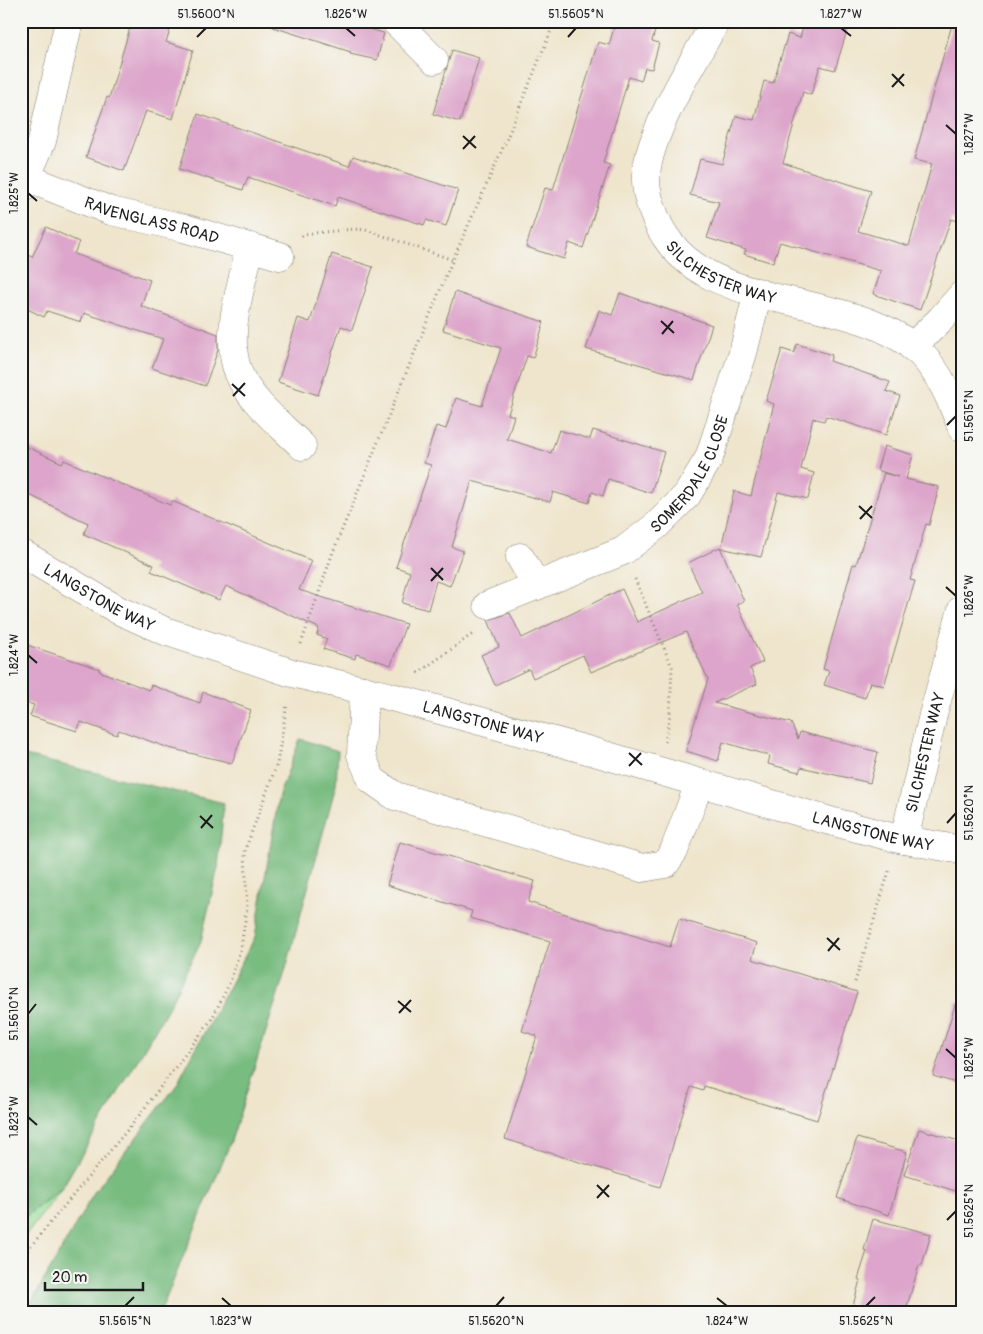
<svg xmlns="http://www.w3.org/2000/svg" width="983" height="1334" font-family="Pangolin,sans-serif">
  <rect width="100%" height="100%" fill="#f6f6f2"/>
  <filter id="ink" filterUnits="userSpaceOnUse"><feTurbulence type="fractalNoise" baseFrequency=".02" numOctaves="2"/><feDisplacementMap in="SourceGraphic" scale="10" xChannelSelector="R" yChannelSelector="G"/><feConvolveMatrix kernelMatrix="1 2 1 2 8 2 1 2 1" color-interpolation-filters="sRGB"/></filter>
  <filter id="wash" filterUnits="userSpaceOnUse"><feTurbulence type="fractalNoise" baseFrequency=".0096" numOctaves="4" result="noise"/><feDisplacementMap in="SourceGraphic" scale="20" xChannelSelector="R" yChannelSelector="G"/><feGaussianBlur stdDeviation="1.12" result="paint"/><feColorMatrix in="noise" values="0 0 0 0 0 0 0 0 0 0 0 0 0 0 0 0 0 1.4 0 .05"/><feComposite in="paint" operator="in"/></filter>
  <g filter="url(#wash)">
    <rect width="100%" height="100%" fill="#efe5cc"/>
    <polygon fill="#96dd97" stroke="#597c5a" points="62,1188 21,1242 21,1220"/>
    <g fill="#78bc80" stroke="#4a6c4e">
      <polygon points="300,739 338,751 336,785 285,972 231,1141 160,1313 25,1313 95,1191 176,1086 255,937 279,795"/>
      <polygon points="25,756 224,803 218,867 201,941 167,1010 62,1188 21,1220 21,769"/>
    </g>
    <g id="blocks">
      <g fill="#dda5cb">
        <polygon points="132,21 173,21 166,42 193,50 173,119 146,111 124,171 86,157 107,97 109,98"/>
        <polygon points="274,21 338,21 384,33 377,60 350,54 351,52 273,27"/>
        <polygon points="616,21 638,21 656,27 652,41 659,43 652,69 645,68 641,81 629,77 603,163 610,165 583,248 569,243 564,259 526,247 545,188 553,190 598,42 609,45"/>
        <polygon points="809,21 850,21 835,70 820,66 811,95 803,92 783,163 871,191 858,231 909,246 932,164 914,160 953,21 962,21 962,222 951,219 920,310 873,294 881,271 780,242 773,263 744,254 746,250 707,238 719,202 690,195 700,159 722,164 736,116 754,120 764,81 773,83 788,34 800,38 803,27 807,29"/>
        <polygon points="452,50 479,58 460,122 433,114"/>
        <polygon points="198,114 349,166 353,156 458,190 446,226 426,220 424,225 338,197 335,206 248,177 243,190 179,169"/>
        <polygon points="46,227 79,242 74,254 150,280 141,306 218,334 218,350 205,386 152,368 163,339 84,313 81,322 47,311 44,317 21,306 21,252 32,257"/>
        <polygon points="332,254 373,267 352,330 341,326 318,395 278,382 298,318 310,322"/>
        <polygon points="455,292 544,322 533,358 527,356 508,414 514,416 507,439 551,453 559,430 590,439 593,430 664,452 651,493 608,479 603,496 592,492 589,503 553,492 550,502 472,481 452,547 463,551 450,586 436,581 428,610 402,603 410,572 396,567 431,465 424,463 436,426 446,429 456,398 482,406 501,348 443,330"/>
        <polygon points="620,293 712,325 694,380 586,349 599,310 612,315"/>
        <polygon points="797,344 832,355 830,361 890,382 886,391 900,396 886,435 826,416 824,421 813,418 801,469 814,473 808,499 778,492 761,557 721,548 734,491 751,496 774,404 766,401 782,349 794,353"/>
        <polygon points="21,444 62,463 64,460 170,505 172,501 312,561 299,590 406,624 391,665 356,654 355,659 323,649 327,639 317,635 319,628 226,586 219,600 151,571 154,565 84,534 88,523 21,491"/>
        <polygon points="884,446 913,455 906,479 939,487 929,525 926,524 910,580 915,581 884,686 870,682 865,698 824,685 829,671 823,669 853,564 856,565 884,473 898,477 877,470"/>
        <polygon points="720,547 744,601 737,604 763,662 750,668 757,684 714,703 791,723 798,739 800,732 878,752 870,783 801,767 799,772 768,764 770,756 723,742 718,761 686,751 708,679 686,632 591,672 583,655 533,678 529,669 495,685 481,655 499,647 488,620 510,613 522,638 622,589 637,622 702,592 688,563"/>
        <polygon points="21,643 100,669 99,671 149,690 151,685 200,703 203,692 251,710 232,763 169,748 119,730 117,735 81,722 77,731 30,716 34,705 21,701"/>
        <polygon points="400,842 535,881 528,902 670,947 679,919 757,943 752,959 857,992 817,1120 704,1086 703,1091 691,1087 660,1187 505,1139 537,1036 522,1031 550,941 470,918 472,911 387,885"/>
        <polygon points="956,1002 962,1003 962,1085 933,1076"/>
        <polygon points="919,1129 962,1142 962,1193 904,1175"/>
        <polygon points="857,1138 907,1152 889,1215 837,1198"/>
        <polygon points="873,1219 931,1234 922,1265 919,1265 905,1313 851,1313 860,1280 858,1279 867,1251 864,1250"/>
      </g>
    </g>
  </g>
  <g filter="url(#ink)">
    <use href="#blocks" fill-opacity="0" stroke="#868074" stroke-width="1"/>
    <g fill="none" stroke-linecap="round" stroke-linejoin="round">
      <defs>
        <g id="minor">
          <polyline points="395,21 434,60"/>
          <path id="s1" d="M 716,21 C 693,62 650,130 646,175 C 645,191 650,205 656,219 C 698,319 848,285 920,353 C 941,374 952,402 962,428"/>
          <path id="s2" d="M 27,178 L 111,211 L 184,228 L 280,256"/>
          <polyline points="21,190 42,141 69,21"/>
          <path d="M 250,247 C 242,285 223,336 239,374 C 251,402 281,425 302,446"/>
          <polyline points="912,347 941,319 962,295"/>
          <path id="s3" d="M 21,553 L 118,610 L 165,631 L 292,673 L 388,696 L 591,751 L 830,821 L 899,839 L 962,850"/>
          <polyline points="520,557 537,586"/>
          <path id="s4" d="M 488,605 L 623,551 L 656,526 L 687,495 L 709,458 L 743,353 L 758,292"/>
          <polyline points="364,690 361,755 372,780 395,796 642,868 665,864 674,851 699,784"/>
          <path id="s5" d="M 904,840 L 933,715 L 962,609"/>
        </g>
      </defs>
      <use href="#minor" stroke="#868074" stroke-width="29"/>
      <g stroke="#868074" stroke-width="3" stroke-dasharray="1 4" stroke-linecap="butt">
        <polyline points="302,236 304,234 354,229 366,230 453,260"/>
        <polyline points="635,579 672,667 670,714 665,742"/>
        <polyline points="301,644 333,552 447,273 505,143 555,21"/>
        <polyline points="418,673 474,633"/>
        <polyline points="855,982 890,868"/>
        <polyline points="21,1258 134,1122 212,1019 230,982 241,947 247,908 245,850 277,764 287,704"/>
      </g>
      <use href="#minor" stroke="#fff" stroke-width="28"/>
    </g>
  </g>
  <path fill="none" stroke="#1c1c1c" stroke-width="2" d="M 346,28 L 355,36M 841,28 L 851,36M 197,37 L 206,28M 568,37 L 576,28M 892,74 L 904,86M 892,87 L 904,74M 946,125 L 956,134M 463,136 L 476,148M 463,149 L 475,136M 28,193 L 37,201M 661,321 L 674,333M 662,334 L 673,321M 232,384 L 245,396M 233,396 L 245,383M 947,425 L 956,416M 859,506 L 872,518M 860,519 L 872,506M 431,568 L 443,580M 431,581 L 443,568M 946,587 L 956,596M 28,655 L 37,663M 629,753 L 642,765M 629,766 L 641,753M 200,816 L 213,828M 947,823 L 956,813M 201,828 L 212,815M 827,938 L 840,950M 828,951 L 839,938M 398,1001 L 411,1012M 399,1013 L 411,1000M 28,1014 L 36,1004M 946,1049 L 956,1058M 28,1117 L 37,1125M 597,1185 L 609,1197M 597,1198 L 609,1185M 947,1220 L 956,1211M 222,1298 L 231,1306M 717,1298 L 727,1306M 125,1306 L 134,1297M 496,1306 L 504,1297M 866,1306 L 875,1297"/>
  <g text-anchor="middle" stroke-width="4" stroke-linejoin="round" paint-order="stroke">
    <g font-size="16" fill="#1c1c1c" stroke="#f6f6f2">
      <text dy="6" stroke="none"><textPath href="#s2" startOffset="132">RAVENGLASS ROAD</textPath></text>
      <text dy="6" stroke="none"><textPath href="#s1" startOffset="304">SILCHESTER WAY</textPath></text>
      <text dy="6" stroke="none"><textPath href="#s4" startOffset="250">SOMERDALE CLOSE</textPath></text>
      <text dy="6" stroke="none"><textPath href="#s3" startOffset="90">LANGSTONE WAY</textPath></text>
      <text dy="6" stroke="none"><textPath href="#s3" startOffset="495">LANGSTONE WAY</textPath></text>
      <text dy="6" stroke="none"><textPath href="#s5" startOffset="90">SILCHESTER WAY</textPath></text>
      <text dy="6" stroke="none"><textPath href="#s3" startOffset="900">LANGSTONE WAY</textPath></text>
    </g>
  </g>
  <rect width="983" height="1334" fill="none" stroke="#f6f6f2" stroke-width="55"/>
  <path d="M45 1282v8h98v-8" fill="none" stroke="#1c1c1c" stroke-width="2.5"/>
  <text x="52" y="1282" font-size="15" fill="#1c1c1c" stroke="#f6f6f2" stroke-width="4" paint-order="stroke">20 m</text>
  <rect x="28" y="28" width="928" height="1278" fill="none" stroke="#1c1c1c" stroke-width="2"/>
  <g font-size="12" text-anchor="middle" fill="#1c1c1c">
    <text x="206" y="18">51.5600°N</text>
    <text x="346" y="18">1.826°W</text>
    <text x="576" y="18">51.5605°N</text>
    <text x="841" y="18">1.827°W</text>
    <text transform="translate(969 134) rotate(-90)" y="4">1.827°W</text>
    <text transform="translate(14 193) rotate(-90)" y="4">1.825°W</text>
    <text transform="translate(969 416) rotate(-90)" y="4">51.5615°N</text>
    <text transform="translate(969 596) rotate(-90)" y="4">1.826°W</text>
    <text transform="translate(14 655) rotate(-90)" y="4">1.824°W</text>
    <text transform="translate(969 813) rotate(-90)" y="4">51.5620°N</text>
    <text transform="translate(14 1014) rotate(-90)" y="4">51.5610°N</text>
    <text transform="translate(969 1058) rotate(-90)" y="4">1.825°W</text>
    <text transform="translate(14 1117) rotate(-90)" y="4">1.823°W</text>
    <text transform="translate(969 1211) rotate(-90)" y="4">51.5625°N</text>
    <text x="125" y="1325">51.5615°N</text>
    <text x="231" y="1325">1.823°W</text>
    <text x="496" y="1325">51.5620°N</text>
    <text x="727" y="1325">1.824°W</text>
    <text x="866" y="1325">51.5625°N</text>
  </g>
</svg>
